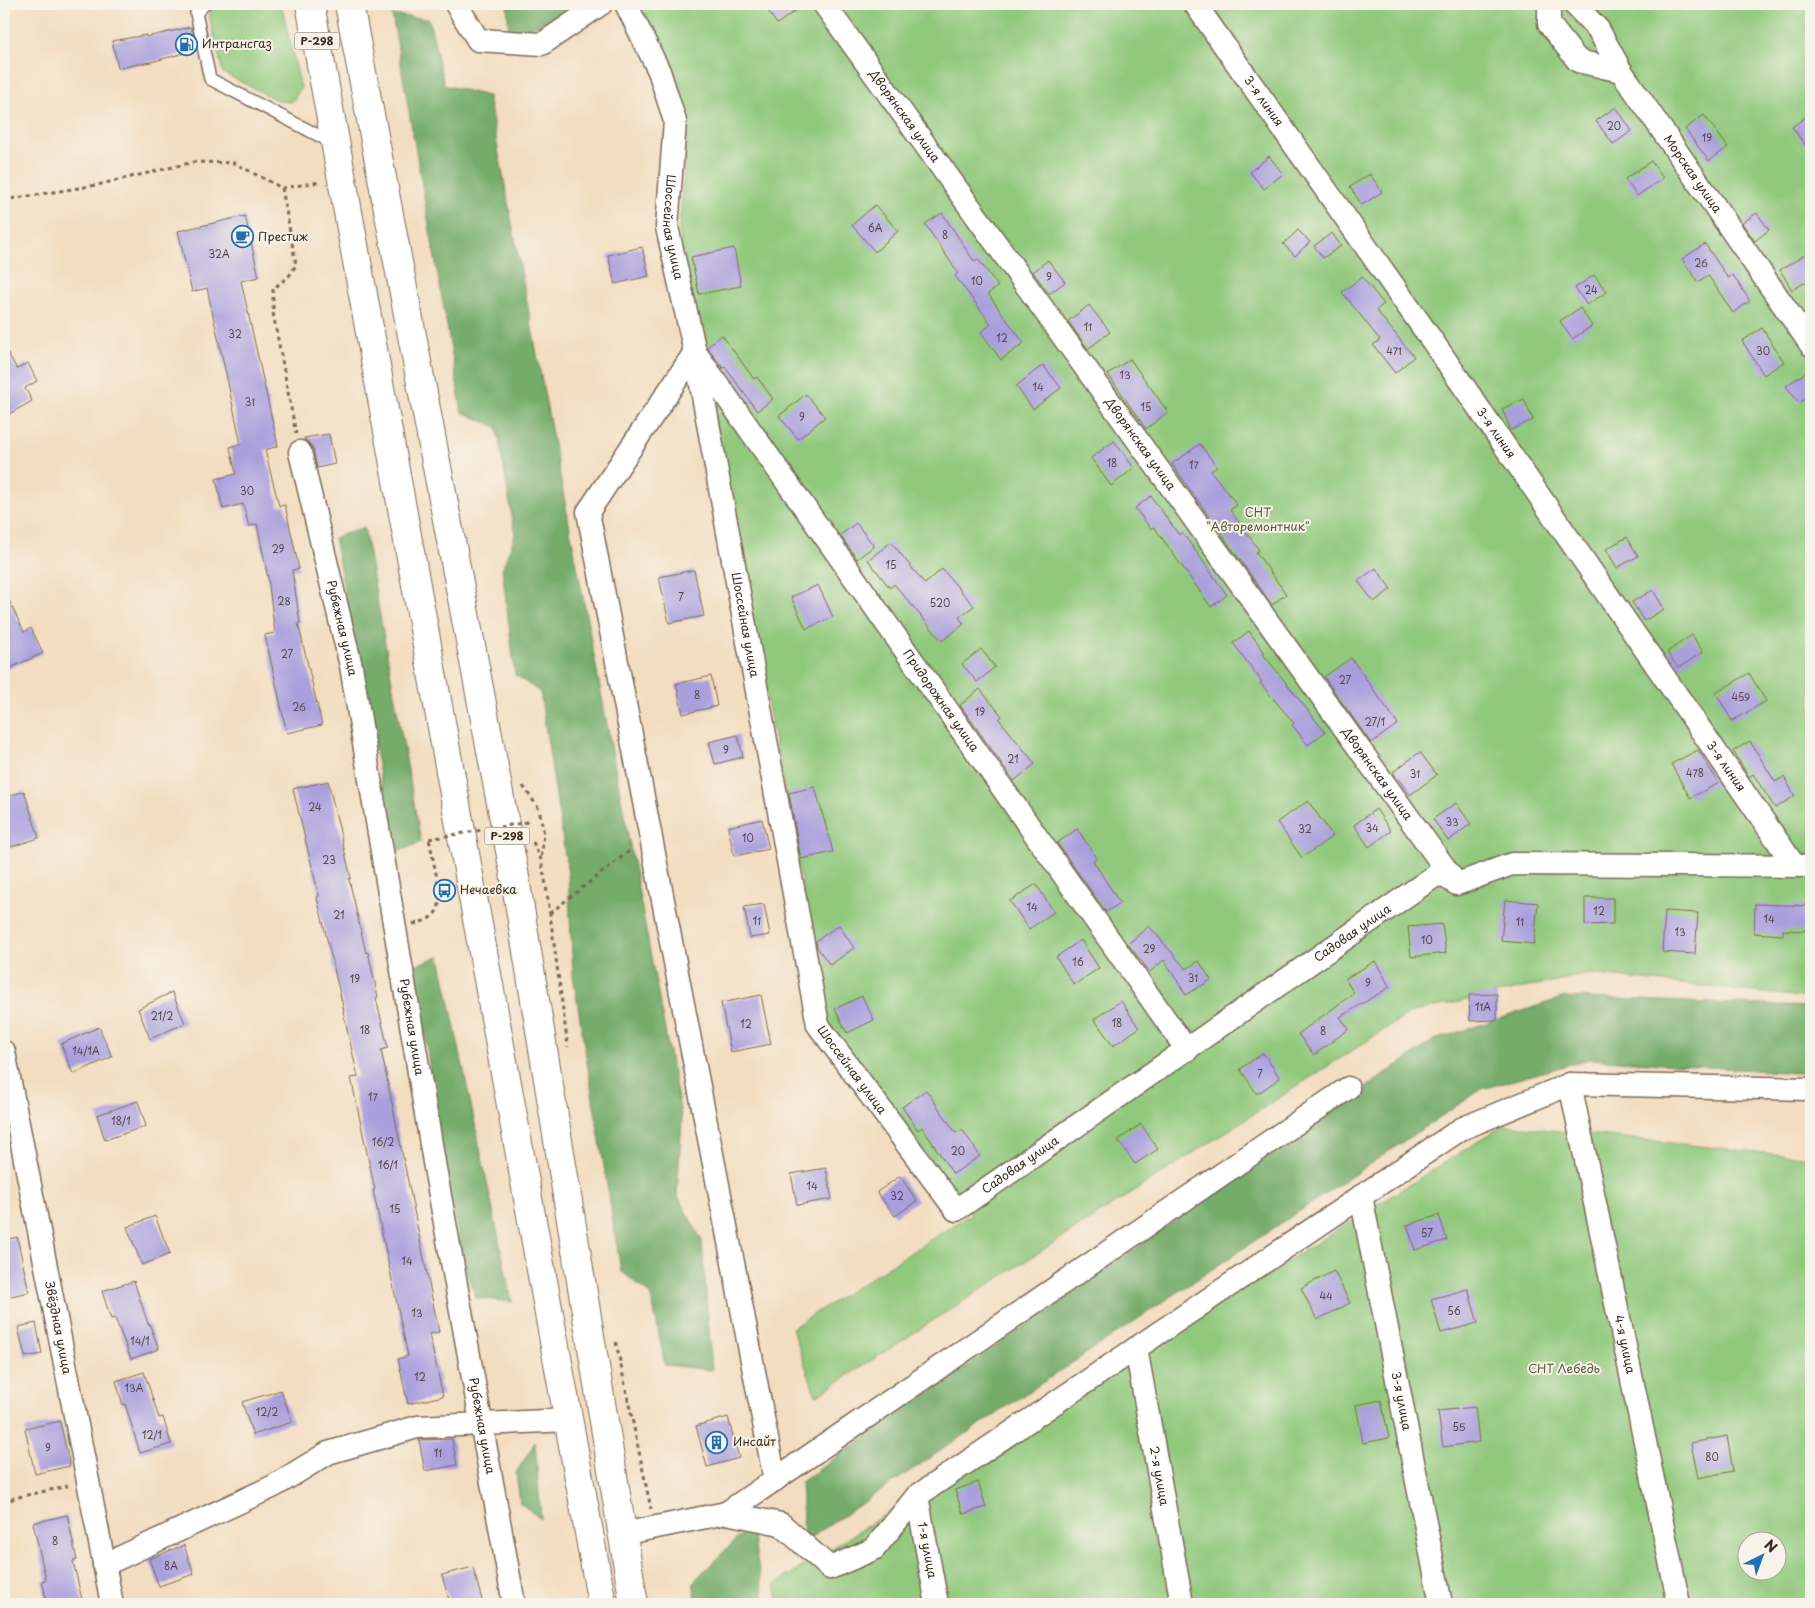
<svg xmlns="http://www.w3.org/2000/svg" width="1815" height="1608" font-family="'Playpen Sans',sans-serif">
  <rect width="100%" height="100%" fill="#f7f3e8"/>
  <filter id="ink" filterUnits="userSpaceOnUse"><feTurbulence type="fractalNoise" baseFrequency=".02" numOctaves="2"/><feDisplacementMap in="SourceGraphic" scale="10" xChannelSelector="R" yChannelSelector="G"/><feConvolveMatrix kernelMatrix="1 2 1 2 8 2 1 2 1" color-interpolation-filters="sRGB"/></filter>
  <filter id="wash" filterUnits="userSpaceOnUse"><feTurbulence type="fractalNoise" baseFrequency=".0096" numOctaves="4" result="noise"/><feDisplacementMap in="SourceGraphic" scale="20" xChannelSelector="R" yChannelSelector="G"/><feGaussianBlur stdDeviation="1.12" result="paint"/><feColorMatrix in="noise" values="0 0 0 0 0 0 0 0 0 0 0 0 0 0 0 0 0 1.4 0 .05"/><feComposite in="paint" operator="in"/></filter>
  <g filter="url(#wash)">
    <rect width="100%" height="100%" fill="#f3ddc0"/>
    <g fill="#90c87b" stroke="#66794c" fill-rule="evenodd">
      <polygon points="217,4 281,4 301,88 292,102 279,101 223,73 209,15"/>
      <polygon points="631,4 1811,4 1811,998 1588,974 1412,1012 816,1396 792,1328 971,1214 828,1025 679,230 689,115"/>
      <path d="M 1504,1125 L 1811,1158 L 1811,1604 L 779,1604 L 775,1584 ZM 1748,1540 L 1778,1540 L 1778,1570 L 1748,1570 Z"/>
    </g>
    <g fill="#74ac6b" stroke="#586b44">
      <polygon points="507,4 587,4 574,13 509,35"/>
      <polygon points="392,15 429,19 444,85 488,96 682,1120 677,1195 702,1241 712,1370 665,1365 651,1295 621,1271 573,976 568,874 540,692 515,675 502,569 515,535 497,427 462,412"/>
      <polygon points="364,527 421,842 395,853 334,538"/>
      <polygon points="440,956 512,1302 476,1298 465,1268 441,1149 415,965"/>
      <polygon points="1565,997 1811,1007 1811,1074 1589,1059 1482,1089 804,1542 801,1482 1434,1040"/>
      <polygon points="535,1442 541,1519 520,1503 516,1473"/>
      <polygon points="751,1525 765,1604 697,1604 693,1582"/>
    </g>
    <g id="blocks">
      <g fill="#a99fdd">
        <polygon points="763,4 805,4 777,24"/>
        <polygon points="191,27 196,50 151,62 118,68 112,41 146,35 146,37"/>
        <polygon points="1616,107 1632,131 1613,144 1596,121"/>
        <polygon points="1811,113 1811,153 1792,127"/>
        <polygon points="1704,115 1728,147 1709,161 1685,129"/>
        <polygon points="1269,156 1283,174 1264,189 1250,172"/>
        <polygon points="1651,161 1663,178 1637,196 1625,179"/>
        <polygon points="1370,174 1382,192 1362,205 1350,187"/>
        <polygon points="875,205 898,231 875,252 852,225"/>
        <polygon points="942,213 974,261 978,259 998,286 988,294 1024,343 1001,360 981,332 991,324 955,276 958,273 925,224"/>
        <polygon points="1757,213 1769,230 1755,241 1742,223"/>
        <polygon points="245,216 259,277 241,281 278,446 265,450 279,506 285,505 299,569 292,570 300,623 298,623 322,725 287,733 265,635 275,633 268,578 257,524 249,526 243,504 223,509 216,479 236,474 230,447 241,444 228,383 207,288 192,292 178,231"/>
        <polygon points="1298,230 1310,242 1295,256 1283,244"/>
        <polygon points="1332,233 1341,246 1323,258 1314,246"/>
        <polygon points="1705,244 1728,278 1733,275 1750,301 1733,313 1708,275 1698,282 1682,259"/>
        <polygon points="642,247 649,276 615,284 608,255"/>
        <polygon points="734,248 741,286 699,294 691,257"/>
        <polygon points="1811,251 1811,279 1792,290 1780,270"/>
        <polygon points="1048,260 1065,282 1049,294 1033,272"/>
        <polygon points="1594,275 1607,292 1587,305 1575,288"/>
        <polygon points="1362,277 1384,304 1376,310 1414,357 1395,373 1373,345 1380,340 1342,292"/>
        <polygon points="1089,305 1110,332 1088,349 1068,321"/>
        <polygon points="1580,308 1592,326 1572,339 1560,321"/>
        <polygon points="1762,328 1784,362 1764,375 1742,341"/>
        <polygon points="722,335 754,379 757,377 773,399 757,411 725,367 723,368 707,347"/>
        <polygon points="4,346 17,369 28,363 37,381 25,388 32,401 4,417"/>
        <polygon points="1130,359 1168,412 1146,429 1108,374"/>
        <polygon points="1043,365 1061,388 1033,409 1016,386"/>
        <polygon points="1806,372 1811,381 1811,394 1799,403 1786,386"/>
        <polygon points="806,394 825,417 798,439 779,416"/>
        <polygon points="1524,399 1533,420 1511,430 1502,409"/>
        <polygon points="329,434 335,464 317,468 313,448 304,438"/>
        <polygon points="1114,441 1134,468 1111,486 1091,458"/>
        <polygon points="1200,444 1217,467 1211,471 1237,505 1230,510 1259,550 1256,552 1286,594 1272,605 1172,464"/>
        <polygon points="1151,496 1179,535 1182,532 1227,595 1211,607 1154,527 1151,529 1135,508"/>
        <polygon points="856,523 874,546 857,559 840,535"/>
        <polygon points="1627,537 1638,556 1617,568 1606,549"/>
        <polygon points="891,542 925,584 942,569 974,606 959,617 964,624 942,641 894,584 890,588 868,560"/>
        <polygon points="1376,568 1391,589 1374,602 1358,581"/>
        <polygon points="694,570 704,616 669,623 659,577"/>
        <polygon points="818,585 833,617 806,629 791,597"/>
        <polygon points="4,590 24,632 31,628 43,653 4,671"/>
        <polygon points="1653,590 1664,609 1644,621 1632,602"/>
        <polygon points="1249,631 1265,653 1263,654 1325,732 1308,745 1292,725 1294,723 1260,683 1262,682 1233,643"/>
        <polygon points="1692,635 1703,652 1678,668 1667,652"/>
        <polygon points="981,649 995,667 977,682 962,664"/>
        <polygon points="1351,658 1398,724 1371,743 1324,677"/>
        <polygon points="1749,673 1766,701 1732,721 1716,693"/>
        <polygon points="711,676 717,706 683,714 676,684"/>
        <polygon points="980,689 1002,716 999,719 1035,764 1014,781 960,705"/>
        <polygon points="738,735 743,757 715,764 709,742"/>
        <polygon points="1750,741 1775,782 1784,777 1795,796 1775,808 1753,774 1749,777 1733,751"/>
        <polygon points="1698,750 1719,783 1690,798 1671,764"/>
        <polygon points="1420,752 1437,775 1410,795 1393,772"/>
        <polygon points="328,781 351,878 349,879 366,953 368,952 378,997 376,998 388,1048 381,1050 439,1332 429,1334 443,1396 408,1404 398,1359 408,1356 373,1190 375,1190 351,1078 358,1077 343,1011 344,1011 317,897 319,896 293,789"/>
        <polygon points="815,787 833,852 801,859 789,793"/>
        <polygon points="24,791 39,838 4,849 4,798"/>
        <polygon points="1308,801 1333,836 1302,858 1277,822"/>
        <polygon points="1456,803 1471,824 1448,841 1433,819"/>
        <polygon points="1376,809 1391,831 1369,847 1354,825"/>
        <polygon points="762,819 769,849 734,856 728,827"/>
        <polygon points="1077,829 1097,858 1093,861 1120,903 1106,912 1057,843"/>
        <polygon points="1036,884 1054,912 1029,929 1010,901"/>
        <polygon points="1585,898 1613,898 1613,924 1585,925"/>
        <polygon points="1505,900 1538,903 1534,944 1501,941"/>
        <polygon points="764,904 770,935 750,938 744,907"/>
        <polygon points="1755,904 1811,906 1811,931 1783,930 1783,935 1754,933"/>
        <polygon points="1665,911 1698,913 1695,954 1662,952"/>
        <polygon points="1442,924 1446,953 1411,957 1408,927"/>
        <polygon points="839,925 854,948 830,965 817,947 816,941"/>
        <polygon points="1149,926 1186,969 1199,961 1211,980 1186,995 1164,960 1150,972 1128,944"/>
        <polygon points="1081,940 1099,968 1074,985 1056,957"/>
        <polygon points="1375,961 1390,987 1340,1017 1349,1029 1314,1055 1298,1034 1354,993 1345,979"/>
        <polygon points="172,992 185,1023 150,1039 138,1009"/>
        <polygon points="1497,994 1497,1020 1470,1021 1469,995"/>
        <polygon points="761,995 771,1044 731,1052 721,1003"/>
        <polygon points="862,996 874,1020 847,1033 835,1009"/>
        <polygon points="1121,1001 1139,1028 1113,1046 1094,1019"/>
        <polygon points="99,1027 112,1057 73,1074 61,1044"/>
        <polygon points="1263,1053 1280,1078 1257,1094 1240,1069"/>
        <polygon points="926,1090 956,1133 962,1129 980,1156 953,1174 922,1127 918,1130 902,1107"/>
        <polygon points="138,1101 146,1126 105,1140 97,1115"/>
        <polygon points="1141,1124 1158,1149 1135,1164 1118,1140"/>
        <polygon points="826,1168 832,1199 797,1205 791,1174"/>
        <polygon points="900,1176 917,1201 895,1216 877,1192"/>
        <polygon points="1439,1215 1447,1240 1415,1250 1407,1225"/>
        <polygon points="155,1216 170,1254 142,1265 127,1227"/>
        <polygon points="17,1237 29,1292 7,1297 4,1282 4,1240"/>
        <polygon points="1334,1271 1350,1303 1317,1320 1301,1288"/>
        <polygon points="134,1281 148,1324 149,1323 159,1349 131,1359 115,1318 111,1319 102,1291"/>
        <polygon points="1468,1289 1478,1323 1441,1333 1431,1299"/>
        <polygon points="36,1323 42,1354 25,1357 18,1327"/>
        <polygon points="144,1372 159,1418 163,1417 171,1444 140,1453 125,1404 123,1405 116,1381"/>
        <polygon points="281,1390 292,1422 253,1435 242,1402"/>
        <polygon points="1381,1400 1389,1438 1363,1443 1356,1405"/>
        <polygon points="1475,1407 1479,1442 1443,1447 1438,1411"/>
        <polygon points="728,1417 739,1458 707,1467 696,1426"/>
        <polygon points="60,1421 70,1466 35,1474 25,1429"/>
        <polygon points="1727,1436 1733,1471 1698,1478 1691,1443"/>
        <polygon points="452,1439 457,1465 425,1471 419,1440"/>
        <polygon points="978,1482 986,1507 963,1514 955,1490"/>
        <polygon points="67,1515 77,1560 73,1561 83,1604 47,1604 42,1581 46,1580 33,1523"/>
        <polygon points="184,1545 194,1574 159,1586 149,1559"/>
        <polygon points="473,1567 483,1604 450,1604 442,1575"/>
      </g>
    </g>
  </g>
  <g filter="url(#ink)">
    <use href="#blocks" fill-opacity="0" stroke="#7b6957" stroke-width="1"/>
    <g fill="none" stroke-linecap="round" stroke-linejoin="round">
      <defs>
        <polyline id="service" points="205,4 196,13 210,79 333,143"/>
        <g id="minor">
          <polyline points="456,4 478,40 542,44 601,4"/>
          <path id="s1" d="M 626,4 L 659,71 L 675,121 L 667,227 L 695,352 L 818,1025 L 956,1210 L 1439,873 L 1457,884 L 1512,864 L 1811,866"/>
          <path id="s2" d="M 824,4 L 1455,882"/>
          <path id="s3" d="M 1195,4 L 1431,339 L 1794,865"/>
          <polyline points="1549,4 1549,24 1578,61 1621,71"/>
          <path id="s4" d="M 1574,4 L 1598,29 L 1621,71 L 1811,345"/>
          <path id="s5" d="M 300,452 L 351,666 L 435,1168 L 514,1604"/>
          <path id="s6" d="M 4,1052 L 112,1604"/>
          <path id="s7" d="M 1570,1084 L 1679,1604"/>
          <path id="s8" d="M 1361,1196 L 1441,1604"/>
          <path id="s9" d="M 1136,1348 L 1182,1604"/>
          <path id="s10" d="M 775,1480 L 588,512 L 695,352 L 1187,1050"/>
          <path id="s11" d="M 917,1496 L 937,1604"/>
          <polyline points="726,1513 1348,1088"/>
          <polyline points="622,1534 726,1513 781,1524 830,1568 874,1549 917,1496 1461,1129 1570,1084 1811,1089"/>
          <polyline points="104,1565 274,1486 328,1453 417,1427 569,1420"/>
        </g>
        <g id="trunk">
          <polyline points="310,4 602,1604"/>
          <polyline points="349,4 514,872 634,1604"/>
        </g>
      </defs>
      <use href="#service" stroke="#7b6957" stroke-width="14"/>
      <use href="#minor" stroke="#7b6957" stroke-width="25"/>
      <use href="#trunk" stroke="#7b6957" stroke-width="30"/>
      <g stroke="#7b6957" stroke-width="3" stroke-dasharray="4 4" stroke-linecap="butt">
        <polyline points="282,188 296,265 289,276 273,289 273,313 296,434"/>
        <polyline points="4,200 97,185 194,162 234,163 282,188 320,182"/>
        <polyline points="523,786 539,809 544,834 541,860"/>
        <polyline points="533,842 541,860 546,885 568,1047"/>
        <polyline points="550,913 632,849"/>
        <path d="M 413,924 C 443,918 442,903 437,878 C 434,865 432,852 429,839"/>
        <polyline points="616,1342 651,1509"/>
        <polyline points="4,1504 14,1498 68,1486"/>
      </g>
      <use href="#service" stroke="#fff" stroke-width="11"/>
      <use href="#minor" stroke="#fff" stroke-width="22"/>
      <use href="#trunk" stroke="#fff" stroke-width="28"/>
      <polyline stroke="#7b6957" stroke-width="3" stroke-dasharray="4 4" stroke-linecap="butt" points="429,839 528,822"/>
    </g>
  </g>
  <defs>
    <symbol id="fuel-ring" viewBox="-11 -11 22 22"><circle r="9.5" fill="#f7f3e8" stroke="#1f6fb2" stroke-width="1.5"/><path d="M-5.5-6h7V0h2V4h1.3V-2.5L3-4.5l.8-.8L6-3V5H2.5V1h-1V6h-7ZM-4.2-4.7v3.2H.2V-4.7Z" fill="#1f6fb2"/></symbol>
    <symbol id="cafe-ring" viewBox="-11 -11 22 22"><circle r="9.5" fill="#f7f3e8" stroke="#1f6fb2" stroke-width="1.5"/><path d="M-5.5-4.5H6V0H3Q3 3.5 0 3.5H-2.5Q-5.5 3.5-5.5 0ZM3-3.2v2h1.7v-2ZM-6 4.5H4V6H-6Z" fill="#1f6fb2"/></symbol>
    <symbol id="bus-ring" viewBox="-11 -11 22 22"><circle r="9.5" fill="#f7f3e8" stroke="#1f6fb2" stroke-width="1.5"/><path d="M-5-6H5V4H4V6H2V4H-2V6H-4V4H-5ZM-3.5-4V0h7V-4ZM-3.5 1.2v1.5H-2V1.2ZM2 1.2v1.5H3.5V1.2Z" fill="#1f6fb2"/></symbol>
    <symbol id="building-ring" viewBox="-11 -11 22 22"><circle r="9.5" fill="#f7f3e8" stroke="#1f6fb2" stroke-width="1.5"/><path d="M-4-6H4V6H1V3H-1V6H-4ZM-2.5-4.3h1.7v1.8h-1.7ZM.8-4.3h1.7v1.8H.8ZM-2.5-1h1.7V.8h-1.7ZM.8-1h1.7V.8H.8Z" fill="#1f6fb2"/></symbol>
  </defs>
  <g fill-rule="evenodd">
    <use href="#fuel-ring" x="174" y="32" width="25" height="25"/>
    <use href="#cafe-ring" x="230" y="224" width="25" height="25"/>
    <use href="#bus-ring" x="432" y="878" width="25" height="25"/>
    <use href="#building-ring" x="704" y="1430" width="25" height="25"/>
  </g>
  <g text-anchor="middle" stroke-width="4" stroke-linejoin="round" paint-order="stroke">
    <g font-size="10" fill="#56474e">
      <text x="1614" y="130">20</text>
      <text x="1707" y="142">19</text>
      <text x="875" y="232">6А</text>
      <text x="945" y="239">8</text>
      <text x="219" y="258">32А</text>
      <text x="1701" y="267">26</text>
      <text x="1049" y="281">9</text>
      <text x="977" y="285">10</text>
      <text x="1591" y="294">24</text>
      <text x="1088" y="331">11</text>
      <text x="235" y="338">32</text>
      <text x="1002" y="342">12</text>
      <text x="1394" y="355">471</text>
      <text x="1763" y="355">30</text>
      <text x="1125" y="379">13</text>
      <text x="1038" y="391">14</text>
      <text x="250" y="406">31</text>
      <text x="1146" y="411">15</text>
      <text x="802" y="421">9</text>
      <text x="1112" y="467">18</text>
      <text x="1194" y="469">17</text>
      <text x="247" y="495">30</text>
      <text x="278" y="553">29</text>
      <text x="891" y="569">15</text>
      <text x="681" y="601">7</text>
      <text x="284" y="605">28</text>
      <text x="940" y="607">520</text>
      <text x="287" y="658">27</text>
      <text x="1345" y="684">27</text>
      <text x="697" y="699">8</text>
      <text x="1741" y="701">459</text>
      <text x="299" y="711">26</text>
      <text x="980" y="716">19</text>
      <text x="1375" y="726">27/1</text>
      <text x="726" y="754">9</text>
      <text x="1013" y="763">21</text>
      <text x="1695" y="777">478</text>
      <text x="1415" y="778">31</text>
      <text x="315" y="811">24</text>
      <text x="1452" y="826">33</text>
      <text x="1372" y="832">34</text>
      <text x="1305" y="833">32</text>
      <text x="748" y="842">10</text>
      <text x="329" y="864">23</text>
      <text x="1032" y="911">14</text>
      <text x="1599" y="915">12</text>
      <text x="339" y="919">21</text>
      <text x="1769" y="923">14</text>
      <text x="757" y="925">11</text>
      <text x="1520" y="926">11</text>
      <text x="1680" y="936">13</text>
      <text x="1427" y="944">10</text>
      <text x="1149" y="953">29</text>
      <text x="1078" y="966">16</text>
      <text x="1193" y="982">31</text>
      <text x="355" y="983">19</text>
      <text x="1368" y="987">9</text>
      <text x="1483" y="1011">11А</text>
      <text x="162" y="1020">21/2</text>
      <text x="1117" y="1027">18</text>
      <text x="746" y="1028">12</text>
      <text x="365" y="1034">18</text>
      <text x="1323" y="1035">8</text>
      <text x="86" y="1055">14/1А</text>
      <text x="1260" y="1078">7</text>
      <text x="373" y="1101">17</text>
      <text x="121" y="1125">18/1</text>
      <text x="383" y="1146">16/2</text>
      <text x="958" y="1155">20</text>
      <text x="388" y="1169">16/1</text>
      <text x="812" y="1190">14</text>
      <text x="897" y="1200">32</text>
      <text x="395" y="1213">15</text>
      <text x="1427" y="1237">57</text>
      <text x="407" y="1265">14</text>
      <text x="1326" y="1300">44</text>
      <text x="1454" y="1315">56</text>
      <text x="417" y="1317">13</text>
      <text x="140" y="1345">14/1</text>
      <text x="420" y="1381">12</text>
      <text x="134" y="1392">13А</text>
      <text x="267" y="1416">12/2</text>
      <text x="1459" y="1431">55</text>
      <text x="152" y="1439">12/1</text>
      <text x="48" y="1452">9</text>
      <text x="438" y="1457">11</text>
      <text x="1712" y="1461">80</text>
      <text x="55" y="1545">8</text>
      <text x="171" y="1570">8А</text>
    </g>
    <g fill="#f7f3e8" stroke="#73665b" stroke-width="1">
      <rect x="294.5" y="32.5" width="45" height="17" rx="4"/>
      <rect x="484.5" y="827.5" width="45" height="17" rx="4"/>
    </g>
    <g font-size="11" font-weight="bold" fill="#3b2a1e">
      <text x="317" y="45">Р-298</text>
      <text x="507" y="840">Р-298</text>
    </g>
    <g font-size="12" fill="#3b2a1e" stroke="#f7f3e8" text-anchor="start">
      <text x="202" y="48">Интрансгаз</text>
      <text x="258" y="241">Престиж</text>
      <text x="460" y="894">Нечаевка</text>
      <text x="733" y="1446">Инсайт</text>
    </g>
    <g font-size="12" fill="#3b2a1e" stroke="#f7f3e8">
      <text dy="4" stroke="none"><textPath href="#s3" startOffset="119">3-я линия</textPath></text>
      <text dy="4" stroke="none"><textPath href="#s2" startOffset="138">Дворянская улица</textPath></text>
      <text dy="4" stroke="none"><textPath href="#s4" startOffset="208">Морская улица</textPath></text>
      <text dy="4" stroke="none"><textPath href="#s1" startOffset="234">Шоссейная улица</textPath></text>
      <text dy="4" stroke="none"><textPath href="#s3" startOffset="524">3-я линия</textPath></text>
      <text dy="4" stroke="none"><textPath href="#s2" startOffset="542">Дворянская улица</textPath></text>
      <text dy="4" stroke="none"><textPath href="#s1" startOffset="639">Шоссейная улица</textPath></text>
      <text dy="4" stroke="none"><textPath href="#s5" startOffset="181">Рубежная улица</textPath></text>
      <text dy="4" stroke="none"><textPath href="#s10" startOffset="1605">Придорожная улица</textPath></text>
      <text dy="4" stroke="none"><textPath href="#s3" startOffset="929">3-я линия</textPath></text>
      <text dy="4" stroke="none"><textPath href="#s2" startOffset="948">Дворянская улица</textPath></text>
      <text dy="4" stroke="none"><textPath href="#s1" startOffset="1760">Садовая улица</textPath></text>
      <text dy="4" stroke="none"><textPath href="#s5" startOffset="586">Рубежная улица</textPath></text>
      <text dy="4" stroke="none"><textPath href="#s1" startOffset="1102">Шоссейная улица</textPath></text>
      <text dy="4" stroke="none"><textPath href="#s1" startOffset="1355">Садовая улица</textPath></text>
      <text dy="4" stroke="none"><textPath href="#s6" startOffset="281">Звёздная улица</textPath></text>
      <text dy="4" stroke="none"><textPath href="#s7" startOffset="266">4-я улица</textPath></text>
      <text dy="4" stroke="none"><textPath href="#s8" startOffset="209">3-я улица</textPath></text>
      <text dy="4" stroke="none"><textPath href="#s5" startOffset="991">Рубежная улица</textPath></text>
      <text dy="4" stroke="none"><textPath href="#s9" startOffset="130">2-я улица</textPath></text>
      <text dy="4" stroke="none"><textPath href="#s11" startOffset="55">1-я улица</textPath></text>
    </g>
    <g font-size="12" fill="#54593a" stroke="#f7f3e8">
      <text x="1258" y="517">СНТ<tspan x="1258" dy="14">"Авторемонтник"</tspan></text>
      <text x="1564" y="1373">СНТ Лебедь</text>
    </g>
  </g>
  <rect width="1815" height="1608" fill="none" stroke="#f7f3e8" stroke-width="20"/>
  <g transform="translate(1762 1556) rotate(42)"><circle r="24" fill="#f7f3e8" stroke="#aca397"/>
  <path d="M0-4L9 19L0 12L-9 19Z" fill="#1f6fb2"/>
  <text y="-8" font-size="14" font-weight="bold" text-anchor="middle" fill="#3b2a1e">N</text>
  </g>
</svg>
